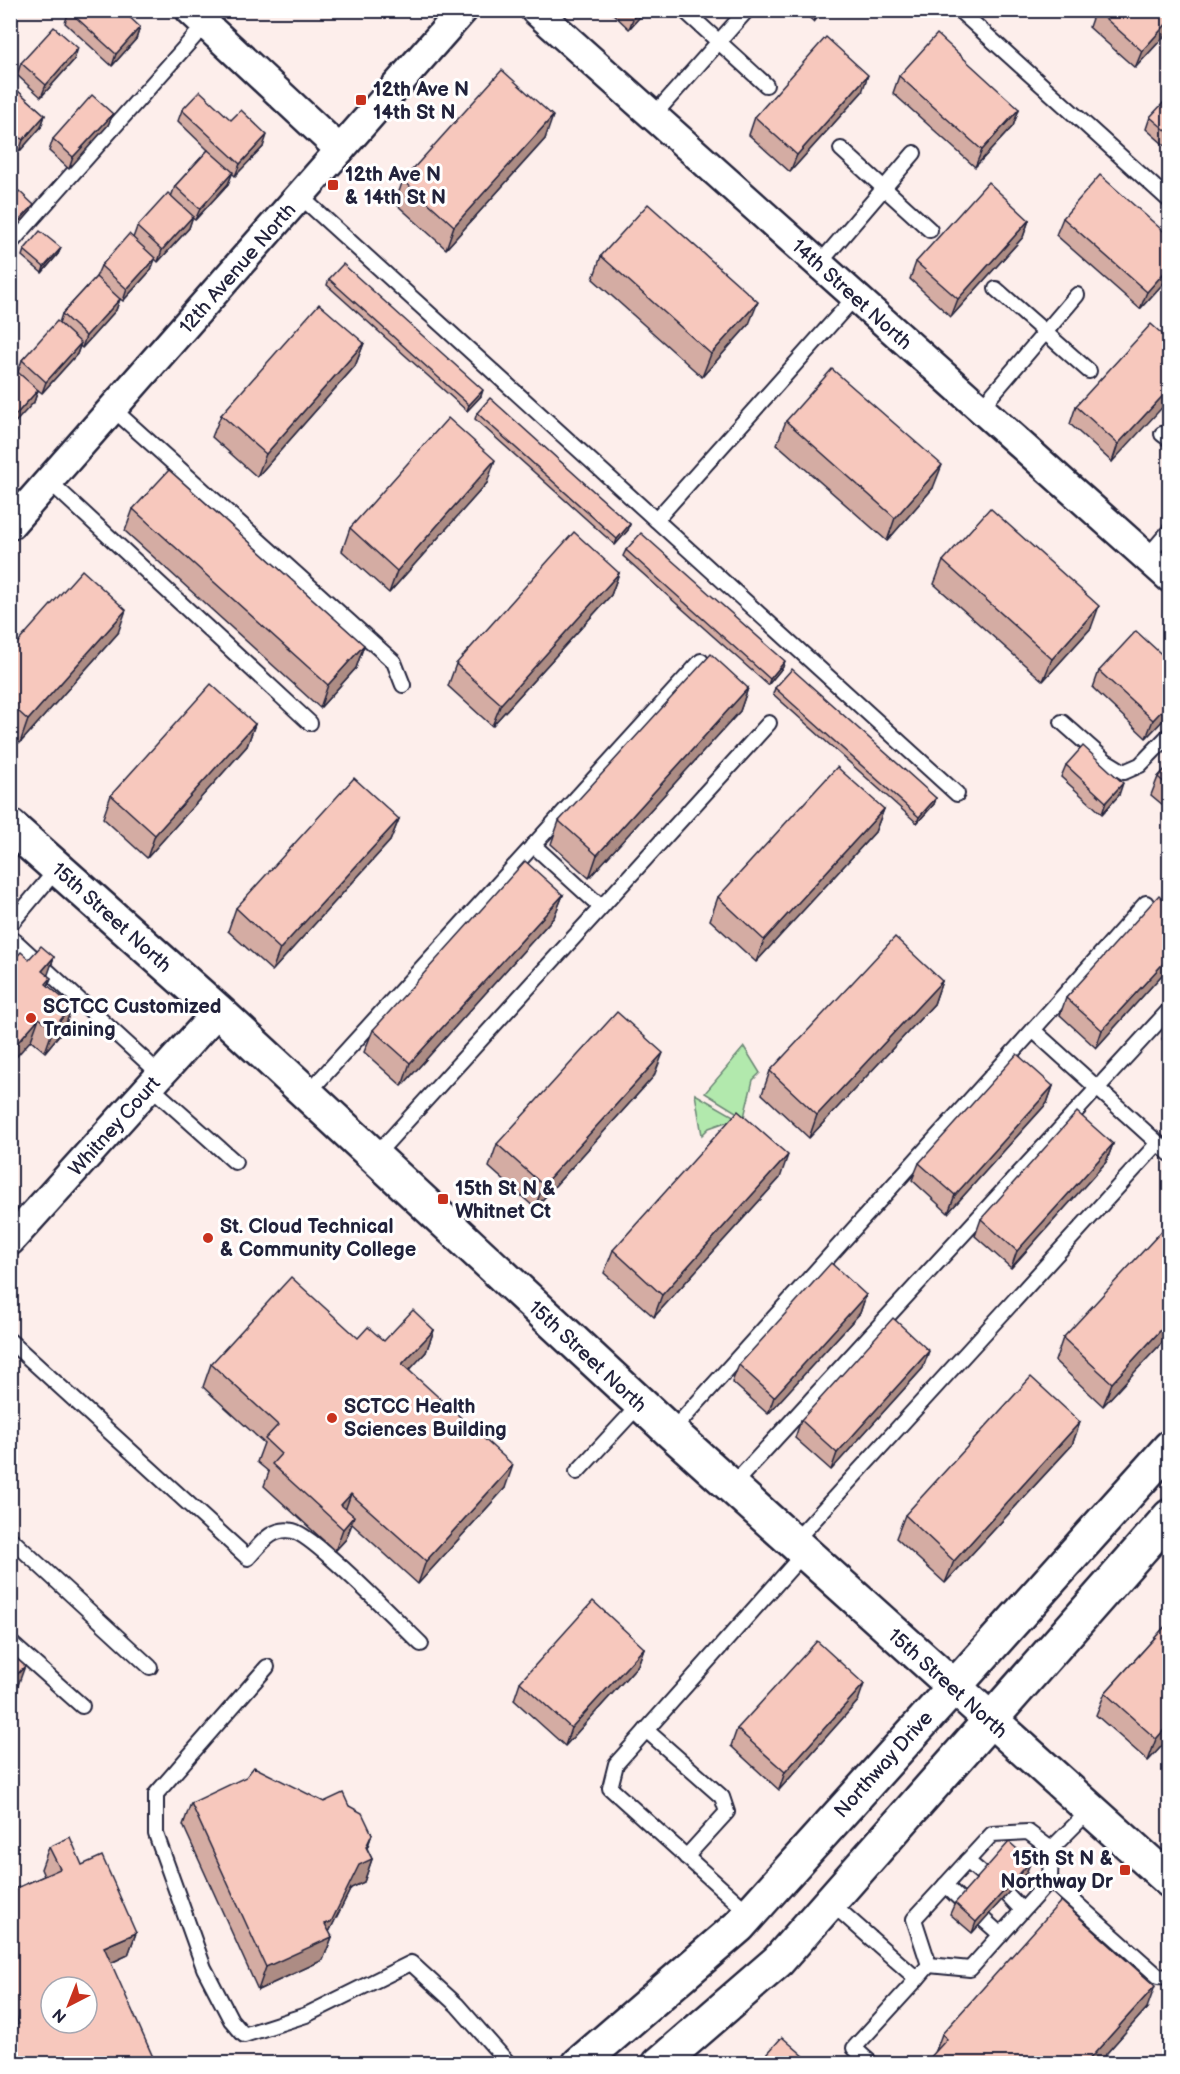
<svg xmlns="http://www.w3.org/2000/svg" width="1180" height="2074" font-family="'Balsamiq Sans',sans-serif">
  <rect width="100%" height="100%" fill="#fdeeeb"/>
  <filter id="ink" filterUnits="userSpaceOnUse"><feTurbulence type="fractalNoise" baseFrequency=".0167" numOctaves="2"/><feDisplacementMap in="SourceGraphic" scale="12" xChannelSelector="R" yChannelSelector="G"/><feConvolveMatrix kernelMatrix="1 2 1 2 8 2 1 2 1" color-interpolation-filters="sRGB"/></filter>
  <g filter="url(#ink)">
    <g fill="#b2e9ad" stroke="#6a8674" stroke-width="1.5">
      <polygon points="744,1047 760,1073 753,1080 744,1117 705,1093"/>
      <polygon points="695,1094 737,1118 709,1128 702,1135"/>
    </g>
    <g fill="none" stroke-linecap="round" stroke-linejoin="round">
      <defs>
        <g id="lane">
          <polyline points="684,10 766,85"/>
          <polyline points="959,10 1170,201"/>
          <polyline points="653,116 747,10"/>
          <polyline points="841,149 930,230"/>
          <polyline points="300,196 957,794"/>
          <polyline points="10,244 218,10"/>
          <polyline points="819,264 914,153"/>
          <polyline points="996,289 1089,371"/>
          <polyline points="113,409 394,662 403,685"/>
          <polyline points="980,409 1077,295"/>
          <polyline points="1162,434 1170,440"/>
          <polyline points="49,481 310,723"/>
          <polyline points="656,520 855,297"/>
          <polyline points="1146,558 1170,530"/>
          <polyline points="1062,722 1106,761 1124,772 1140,765 1170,734"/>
          <polyline points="533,845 601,907"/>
          <polyline points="10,925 57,869"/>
          <polyline points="10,941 15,941 161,1075"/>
          <polyline points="1033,1030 1146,903"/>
          <polyline points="151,1087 235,1162"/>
          <polyline points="307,1094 701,661"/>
          <polyline points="374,1157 769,723"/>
          <path d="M 10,1341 L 248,1558 C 260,1545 272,1526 293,1531 C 315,1536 399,1623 421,1644"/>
          <polyline points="671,1432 1033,1030 1170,1154"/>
          <polyline points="577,1472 640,1404"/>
          <polyline points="731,1487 1170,1009"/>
          <polyline points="10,1538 150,1667"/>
          <polyline points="793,1543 1158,1143"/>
          <polyline points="10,1642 82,1706"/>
          <polyline points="267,1667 156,1794 156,1834 204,1968 231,2020 244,2035 306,2015 411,1963 457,2005 509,2064"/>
          <polyline points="646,1730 722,1797 727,1812 686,1857"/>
          <polyline points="967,1861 985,1876"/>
          <polyline points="1050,1880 1158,1976 1170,1977"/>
          <polyline points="945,1885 962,1901"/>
          <polyline points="1007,1894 1022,1910"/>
          <polyline points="830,1902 917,1979 854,2048 872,2064"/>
          <polyline points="750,1914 610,1788 616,1764 804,1553"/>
          <polyline points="984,1920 1001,1935"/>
          <polyline points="929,1965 970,1969 1050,1880 1051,1849"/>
          <polyline points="917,1979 929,1965 914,1919 992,1834 1028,1832 1051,1849 1090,1810"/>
        </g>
        <g id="street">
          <polyline points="190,10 340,150"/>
          <polyline points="535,10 1170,578"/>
          <polyline points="10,525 463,10"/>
          <polyline points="10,1241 218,1011"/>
        </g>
        <g id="secondary">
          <polyline points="10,826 218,1011 671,1432 1170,1881"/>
          <polyline points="579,2064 739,1926 1170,1447"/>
          <polyline points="659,2064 778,1961 1170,1516"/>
        </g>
      </defs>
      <use href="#lane" stroke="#22223b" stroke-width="18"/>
      <use href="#street" stroke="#22223b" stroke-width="33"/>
      <use href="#secondary" stroke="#22223b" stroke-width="38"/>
      <use href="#lane" stroke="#fff" stroke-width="14"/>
      <use href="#street" stroke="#fff" stroke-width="28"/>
      <use href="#secondary" stroke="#fff" stroke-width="33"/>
    </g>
    <g fill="#d4aca3" stroke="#22223b" stroke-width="1.5">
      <polygon points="609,10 646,10 629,29"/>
      <polygon points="801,10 824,10 814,22"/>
      <polygon points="1095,10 1170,10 1170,30 1135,68 1089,27"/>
      <polygon points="69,11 140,27 136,39 112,66 65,23"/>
      <polygon points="1170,59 1170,70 1167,67"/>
      <polygon points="74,60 41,97 17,75 21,63"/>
      <polygon points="899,76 1019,109 1013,126 975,167 893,93"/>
      <polygon points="10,84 45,115 41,127 19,152 10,144"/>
      <polygon points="862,92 790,172 749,135 755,117"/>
      <polygon points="1170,107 1170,150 1146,129 1150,117"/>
      <polygon points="182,110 231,120 263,147 235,176 232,173 228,184 195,220 192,218 189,228 158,262 155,259 151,270 123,301 120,299 116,310 82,348 80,346 77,354 42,393 38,390 34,402 18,372 22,360 59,323 62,314 96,277 101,266 133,238 137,227 171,197 175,186 208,150 178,121"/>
      <polygon points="113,114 108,125 69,169 49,151 53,139"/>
      <polygon points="545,139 446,249 395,203 403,180"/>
      <polygon points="10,200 31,211 17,227 15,226 13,231"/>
      <polygon points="1063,218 1170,237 1170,276 1140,309 1056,235"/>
      <polygon points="1029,220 1023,237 951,317 910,279 916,262"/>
      <polygon points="61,248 58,254 42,273 22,256 24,250"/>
      <polygon points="601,256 749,324 702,377 593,279"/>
      <polygon points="329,279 481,396 467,411 327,285"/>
      <polygon points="1170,341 1112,462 1070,424 1076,406"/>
      <polygon points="364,343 355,366 257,477 212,437 221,415"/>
      <polygon points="477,413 630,524 628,530 615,545 475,419"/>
      <polygon points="786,421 933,488 887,541 777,444"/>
      <polygon points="487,483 389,593 342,551 350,528"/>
      <polygon points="133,509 364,645 356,668 320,708 125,531"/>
      <polygon points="626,550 783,667 768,685 623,556"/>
      <polygon points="943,561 1091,628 1043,681 934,584"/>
      <polygon points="619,573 611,595 492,726 448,686 456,664"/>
      <polygon points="118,633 20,743 10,734 10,651"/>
      <polygon points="1170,662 1170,713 1146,738 1093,688 1099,671"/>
      <polygon points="748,688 740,711 589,878 551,844 559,821"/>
      <polygon points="775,688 936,798 934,804 917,823 773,694"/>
      <polygon points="255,724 247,746 147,858 103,818 111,795"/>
      <polygon points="1170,764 1170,811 1151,795 1158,777"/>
      <polygon points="1066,765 1119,795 1102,814 1061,777"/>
      <polygon points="884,809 875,832 756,962 710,920 718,897"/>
      <polygon points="399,819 390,841 272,971 228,931 236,908"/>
      <polygon points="563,895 554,917 402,1086 364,1052 373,1030"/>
      <polygon points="1170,905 1170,966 1096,1048 1060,1015 1066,998"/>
      <polygon points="54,957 47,975 51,978 48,986 72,1006 64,1029 45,1052 31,1040 13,961"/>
      <polygon points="942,981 934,1004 809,1138 762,1094 770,1071"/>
      <polygon points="1170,1018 1170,1046 1162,1039"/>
      <polygon points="654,1076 535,1208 489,1167 497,1144"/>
      <polygon points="1053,1086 1047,1103 948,1213 912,1180 919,1163"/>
      <polygon points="1113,1144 1106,1162 1011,1268 975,1236 981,1219"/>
      <polygon points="780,1178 654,1317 604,1273 613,1250"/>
      <polygon points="866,1295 860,1313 768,1414 732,1382 739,1365"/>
      <polygon points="434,1330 426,1352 409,1370 505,1488 418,1584 352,1524 346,1539 335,1551 264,1486 269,1472 257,1462 264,1443 203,1387 211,1364 358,1338 384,1341"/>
      <polygon points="1170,1334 1103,1406 1055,1361 1063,1338"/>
      <polygon points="923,1368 831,1470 795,1438 801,1420"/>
      <polygon points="1080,1422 1072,1445 945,1583 896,1538 905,1515"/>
      <polygon points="1170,1621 1170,1737 1148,1761 1096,1715 1105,1693"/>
      <polygon points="644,1648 638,1665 565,1746 514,1700 520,1682"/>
      <polygon points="858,1701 779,1790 731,1746 737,1729"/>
      <polygon points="191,1803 349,1806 372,1834 367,1848 372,1859 364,1882 351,1888 329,1932 332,1937 323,1960 258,1990 183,1825"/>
      <polygon points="49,1847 82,1865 136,1933 128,1955 111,1963 10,2064 10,1891 44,1876 41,1869"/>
      <polygon points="1031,1861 1026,1873 972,1933 950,1914 955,1903"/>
      <polygon points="1147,2008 1097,2064 927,2064 928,2060 935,2053 942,2034"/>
    </g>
    <g fill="#ad8c84" stroke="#22223b" stroke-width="1.5">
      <polygon points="636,10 646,10 629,29 636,11"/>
      <polygon points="818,10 824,10 814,22"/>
      <polygon points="1170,20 1170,30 1135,68 1142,51"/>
      <polygon points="140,27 136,39 112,66 116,54"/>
      <polygon points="78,48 74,60 41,97 46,85"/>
      <polygon points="868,75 862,92 790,172 797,155"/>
      <polygon points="1019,109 1013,126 975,167 982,150"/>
      <polygon points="113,114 108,125 69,169 73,157"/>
      <polygon points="45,115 41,127 19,152 23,140"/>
      <polygon points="553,116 545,139 446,249 454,226"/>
      <polygon points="267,135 263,147 235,176 240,164"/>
      <polygon points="233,172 228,184 195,220 200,209"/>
      <polygon points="34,205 31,211 17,227 19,221"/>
      <polygon points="193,216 189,228 158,262 162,250"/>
      <polygon points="17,219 13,231 10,233 10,226"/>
      <polygon points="1029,220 1023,237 951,317 958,299"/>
      <polygon points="61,248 58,254 42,273 44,267"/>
      <polygon points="155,258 151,270 123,301 127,289"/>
      <polygon points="1170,266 1170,276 1140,309 1147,292"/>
      <polygon points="120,299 116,310 82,348 86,336"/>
      <polygon points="758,302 749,324 702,377 711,354"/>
      <polygon points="81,343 77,354 42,393 46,382"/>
      <polygon points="364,343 355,366 257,477 266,454"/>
      <polygon points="1170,388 1170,399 1112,462 1118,444"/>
      <polygon points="38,390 34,402 10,428 10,421"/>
      <polygon points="483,390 481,396 467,411 469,405"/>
      <polygon points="495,460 487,483 389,593 397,571"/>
      <polygon points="942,465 933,488 887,541 895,518"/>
      <polygon points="630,524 628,530 615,545 617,539"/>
      <polygon points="619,573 611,595 492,726 501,704"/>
      <polygon points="1099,606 1091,628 1043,681 1052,659"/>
      <polygon points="126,610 118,633 20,743 28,720"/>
      <polygon points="364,645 356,668 320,708 328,685"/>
      <polygon points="785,661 783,667 768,685 770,679"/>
      <polygon points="748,688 740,711 589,878 597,855"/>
      <polygon points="1170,702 1170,713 1146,738 1153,720"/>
      <polygon points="255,724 247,746 147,858 155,835"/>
      <polygon points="1123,783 1119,795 1102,814 1106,802"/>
      <polygon points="936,798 934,804 917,823 919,817"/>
      <polygon points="884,809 875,832 756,962 764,940"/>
      <polygon points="399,819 390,841 272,971 280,949"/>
      <polygon points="563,895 554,917 402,1086 410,1063"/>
      <polygon points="1170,956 1170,966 1096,1048 1102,1030"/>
      <polygon points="54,957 46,980 42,971"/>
      <polygon points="942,981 934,1004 809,1138 817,1115"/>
      <polygon points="72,1006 64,1029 45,1052 53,1029"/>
      <polygon points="39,1018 31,1040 10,1064 11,1050"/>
      <polygon points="663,1053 654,1076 535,1208 543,1185"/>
      <polygon points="1053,1086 1047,1103 948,1213 955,1195"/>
      <polygon points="1113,1144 1106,1162 1011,1268 1017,1251"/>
      <polygon points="788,1155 780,1178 654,1317 662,1295"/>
      <polygon points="866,1295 860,1313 768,1414 774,1397"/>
      <polygon points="1170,1320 1170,1334 1103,1406 1112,1383"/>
      <polygon points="434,1330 426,1352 394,1387 402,1364"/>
      <polygon points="929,1351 923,1368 831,1470 837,1453"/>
      <polygon points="1080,1422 1072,1445 945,1583 954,1561"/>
      <polygon points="513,1465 505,1488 418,1584 426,1561"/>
      <polygon points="351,1494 343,1516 341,1505"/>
      <polygon points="354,1516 346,1539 335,1551 343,1529"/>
      <polygon points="644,1648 638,1665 565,1746 571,1728"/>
      <polygon points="25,1666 17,1688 10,1695 10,1682"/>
      <polygon points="864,1684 858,1701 779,1790 785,1772"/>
      <polygon points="1170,1723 1170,1737 1148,1761 1156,1739"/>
      <polygon points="372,1834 364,1857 372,1859 364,1882 351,1888 325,1940 332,1937 323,1960 258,1990 266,1967 325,1924"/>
      <polygon points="1031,1861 1026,1873 972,1933 976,1922"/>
      <polygon points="136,1933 128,1955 95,1970 104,1947"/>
      <polygon points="1155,1986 1147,2008 1097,2064 1085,2064"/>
    </g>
    <g fill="#f7c8bd" stroke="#22223b" stroke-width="1.5" fill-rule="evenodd">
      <polygon points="70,10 122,10 140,27 116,54 69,11"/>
      <polygon points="1096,10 1170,10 1170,20 1142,51"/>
      <polygon points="54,27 78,48 46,85 21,63"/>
      <polygon points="937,34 1019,109 982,150 899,76"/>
      <polygon points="826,37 868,75 797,155 755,117"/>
      <polygon points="502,70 553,116 454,226 403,180"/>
      <polygon points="10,84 45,115 23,140 10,129"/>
      <polygon points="200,91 231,120 241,110 267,135 240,164 182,110"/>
      <polygon points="92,95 113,114 73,157 53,139"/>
      <polygon points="1164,102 1170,107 1170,134 1150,117"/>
      <polygon points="208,150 233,172 200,209 175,186"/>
      <polygon points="1100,175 1170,237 1170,266 1147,292 1063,218"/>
      <polygon points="988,182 1029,220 958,299 916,262"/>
      <polygon points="19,191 34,205 19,221 10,213 10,200"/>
      <polygon points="168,193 193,216 162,250 137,227"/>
      <polygon points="648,204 758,302 711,354 601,256"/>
      <polygon points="10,213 17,219 10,226"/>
      <polygon points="40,231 61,248 44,267 24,250"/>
      <polygon points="129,234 155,258 127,289 101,266"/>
      <polygon points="343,264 483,390 469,405 329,279"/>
      <polygon points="96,277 120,299 86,336 62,314"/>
      <polygon points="319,304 364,343 266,454 221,415"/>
      <polygon points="57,321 81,343 46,382 22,360"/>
      <polygon points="1151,324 1170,341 1170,388 1118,444 1076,406"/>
      <polygon points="12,367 38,390 10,421 10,369"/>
      <polygon points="832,369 942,465 895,518 786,421"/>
      <polygon points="490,398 630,524 617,539 477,413"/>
      <polygon points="448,418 495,460 397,571 350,528"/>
      <polygon points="169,470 364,645 328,685 133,509"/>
      <polygon points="990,508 1099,606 1052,659 943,561"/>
      <polygon points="574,532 619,573 501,704 456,664"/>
      <polygon points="641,533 785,661 770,679 626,550"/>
      <polygon points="82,570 126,610 28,720 10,704 10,651"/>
      <polygon points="1136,631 1170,662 1170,702 1153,720 1099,671"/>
      <polygon points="711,654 748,688 597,855 559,821"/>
      <polygon points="792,669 936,798 919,817 775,688"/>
      <polygon points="211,684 255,724 155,835 111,795"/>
      <polygon points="1083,746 1123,783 1106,802 1066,765"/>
      <polygon points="1170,764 1170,788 1158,777"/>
      <polygon points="837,767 884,809 764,940 718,897"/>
      <polygon points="354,778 399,819 280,949 236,908"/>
      <polygon points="525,861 563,895 410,1063 373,1030"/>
      <polygon points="1159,895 1170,905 1170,956 1102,1030 1066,998"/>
      <polygon points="895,937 942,981 817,1115 770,1071"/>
      <polygon points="41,946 54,957 42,971 51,978 46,984 72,1006 53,1029 39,1018 11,1050 10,959 13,961 21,952 29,959"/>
      <polygon points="617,1012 663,1053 543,1185 497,1144"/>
      <polygon points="1017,1054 1053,1086 955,1195 919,1163"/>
      <polygon points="738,1111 788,1155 662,1295 613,1250"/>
      <polygon points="1077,1112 1113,1144 1017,1251 981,1219"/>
      <polygon points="1170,1222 1170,1320 1112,1383 1063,1338"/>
      <polygon points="831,1263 866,1295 774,1397 739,1365"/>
      <polygon points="291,1277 358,1338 368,1327 384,1341 413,1310 434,1330 402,1364 513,1465 426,1561 351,1494 341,1505 354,1516 343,1529 272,1464 281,1454 265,1439 278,1425 211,1364"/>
      <polygon points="893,1318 929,1351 837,1453 801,1420"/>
      <polygon points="1031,1377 1080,1422 954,1561 905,1515"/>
      <polygon points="593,1601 644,1648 571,1728 520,1682"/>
      <polygon points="1170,1621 1170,1723 1156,1739 1105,1693"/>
      <polygon points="817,1641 864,1684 785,1772 737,1729"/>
      <polygon points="10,1653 25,1666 10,1682"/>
      <polygon points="254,1767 324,1802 343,1793 349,1806 362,1813 372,1834 366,1847 372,1859 359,1865 331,1922 325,1924 332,1937 266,1967 191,1803 246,1777"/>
      <path d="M 70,1837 L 82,1865 L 102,1856 L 136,1933 L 104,1947 L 156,2064 L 10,2064 L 10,2028 L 19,2024 L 10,2005 L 10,1891 L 60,1869 L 49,1847 ZM 51,1987 L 87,1987 L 87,2023 L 51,2023 Z"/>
      <polygon points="1009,1842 1031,1861 976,1922 955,1903"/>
      <polygon points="1061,1901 1155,1986 1085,2064 931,2064 928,2060 947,2039 942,2034"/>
      <polygon points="782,2037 813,2064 758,2064"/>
    </g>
  </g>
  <g fill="#c8321e" stroke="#fff" stroke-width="2">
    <rect x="355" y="94" width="12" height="12" rx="3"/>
    <rect x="327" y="179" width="12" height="12" rx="3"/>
    <circle cx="31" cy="1018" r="6"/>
    <rect x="437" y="1193" width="12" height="12" rx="3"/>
    <circle cx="208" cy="1238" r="6"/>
    <circle cx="332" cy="1418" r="6"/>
    <rect x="1119" y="1864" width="12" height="12" rx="3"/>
  </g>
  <g text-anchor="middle" stroke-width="6" stroke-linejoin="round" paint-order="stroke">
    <g font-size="20" font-weight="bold" fill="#22223b" stroke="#fff" text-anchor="start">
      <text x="373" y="96">12th Ave N<tspan x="373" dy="23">14th St N</tspan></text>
      <text x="345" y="181">12th Ave N<tspan x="345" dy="23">&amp; 14th St N</tspan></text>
      <text x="43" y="1013">SCTCC Customized<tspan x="43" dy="23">Training</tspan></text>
      <text x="455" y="1195">15th St N &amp;<tspan x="455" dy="23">Whitnet Ct</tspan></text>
      <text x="220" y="1233">St. Cloud Technical<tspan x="220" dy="23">&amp; Community College</tspan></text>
      <text x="344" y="1413">SCTCC Health<tspan x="344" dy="23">Sciences Building</tspan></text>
      <text x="1113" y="1865" text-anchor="end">15th St N &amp;<tspan x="1113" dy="23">Northway Dr</tspan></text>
    </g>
    <g font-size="20" fill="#22223b" stroke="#fff">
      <text transform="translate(237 268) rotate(-49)" y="7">12th Avenue North</text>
      <text transform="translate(852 294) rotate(42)" y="7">14th Street North</text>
      <text transform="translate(112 917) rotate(42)" y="7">15th Street North</text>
      <text transform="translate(114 1126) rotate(-48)" y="7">Whitney Court</text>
      <text transform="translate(588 1356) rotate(43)" y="7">15th Street North</text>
      <text transform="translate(948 1683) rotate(42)" y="7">15th Street North</text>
      <text transform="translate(883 1764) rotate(-48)" y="7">Northway Drive</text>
    </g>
  </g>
  <rect width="1180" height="2074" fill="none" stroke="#fff" stroke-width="36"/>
  <rect x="18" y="18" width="1144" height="2038" fill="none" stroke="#22223b" stroke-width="2" filter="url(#ink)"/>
  <g transform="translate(69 2005) rotate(222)"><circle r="28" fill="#ffffff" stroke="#a7a7b1" stroke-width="1.5"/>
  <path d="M0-4.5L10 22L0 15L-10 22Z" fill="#c8321e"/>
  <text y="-9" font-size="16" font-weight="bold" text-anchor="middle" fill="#22223b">N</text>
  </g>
</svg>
